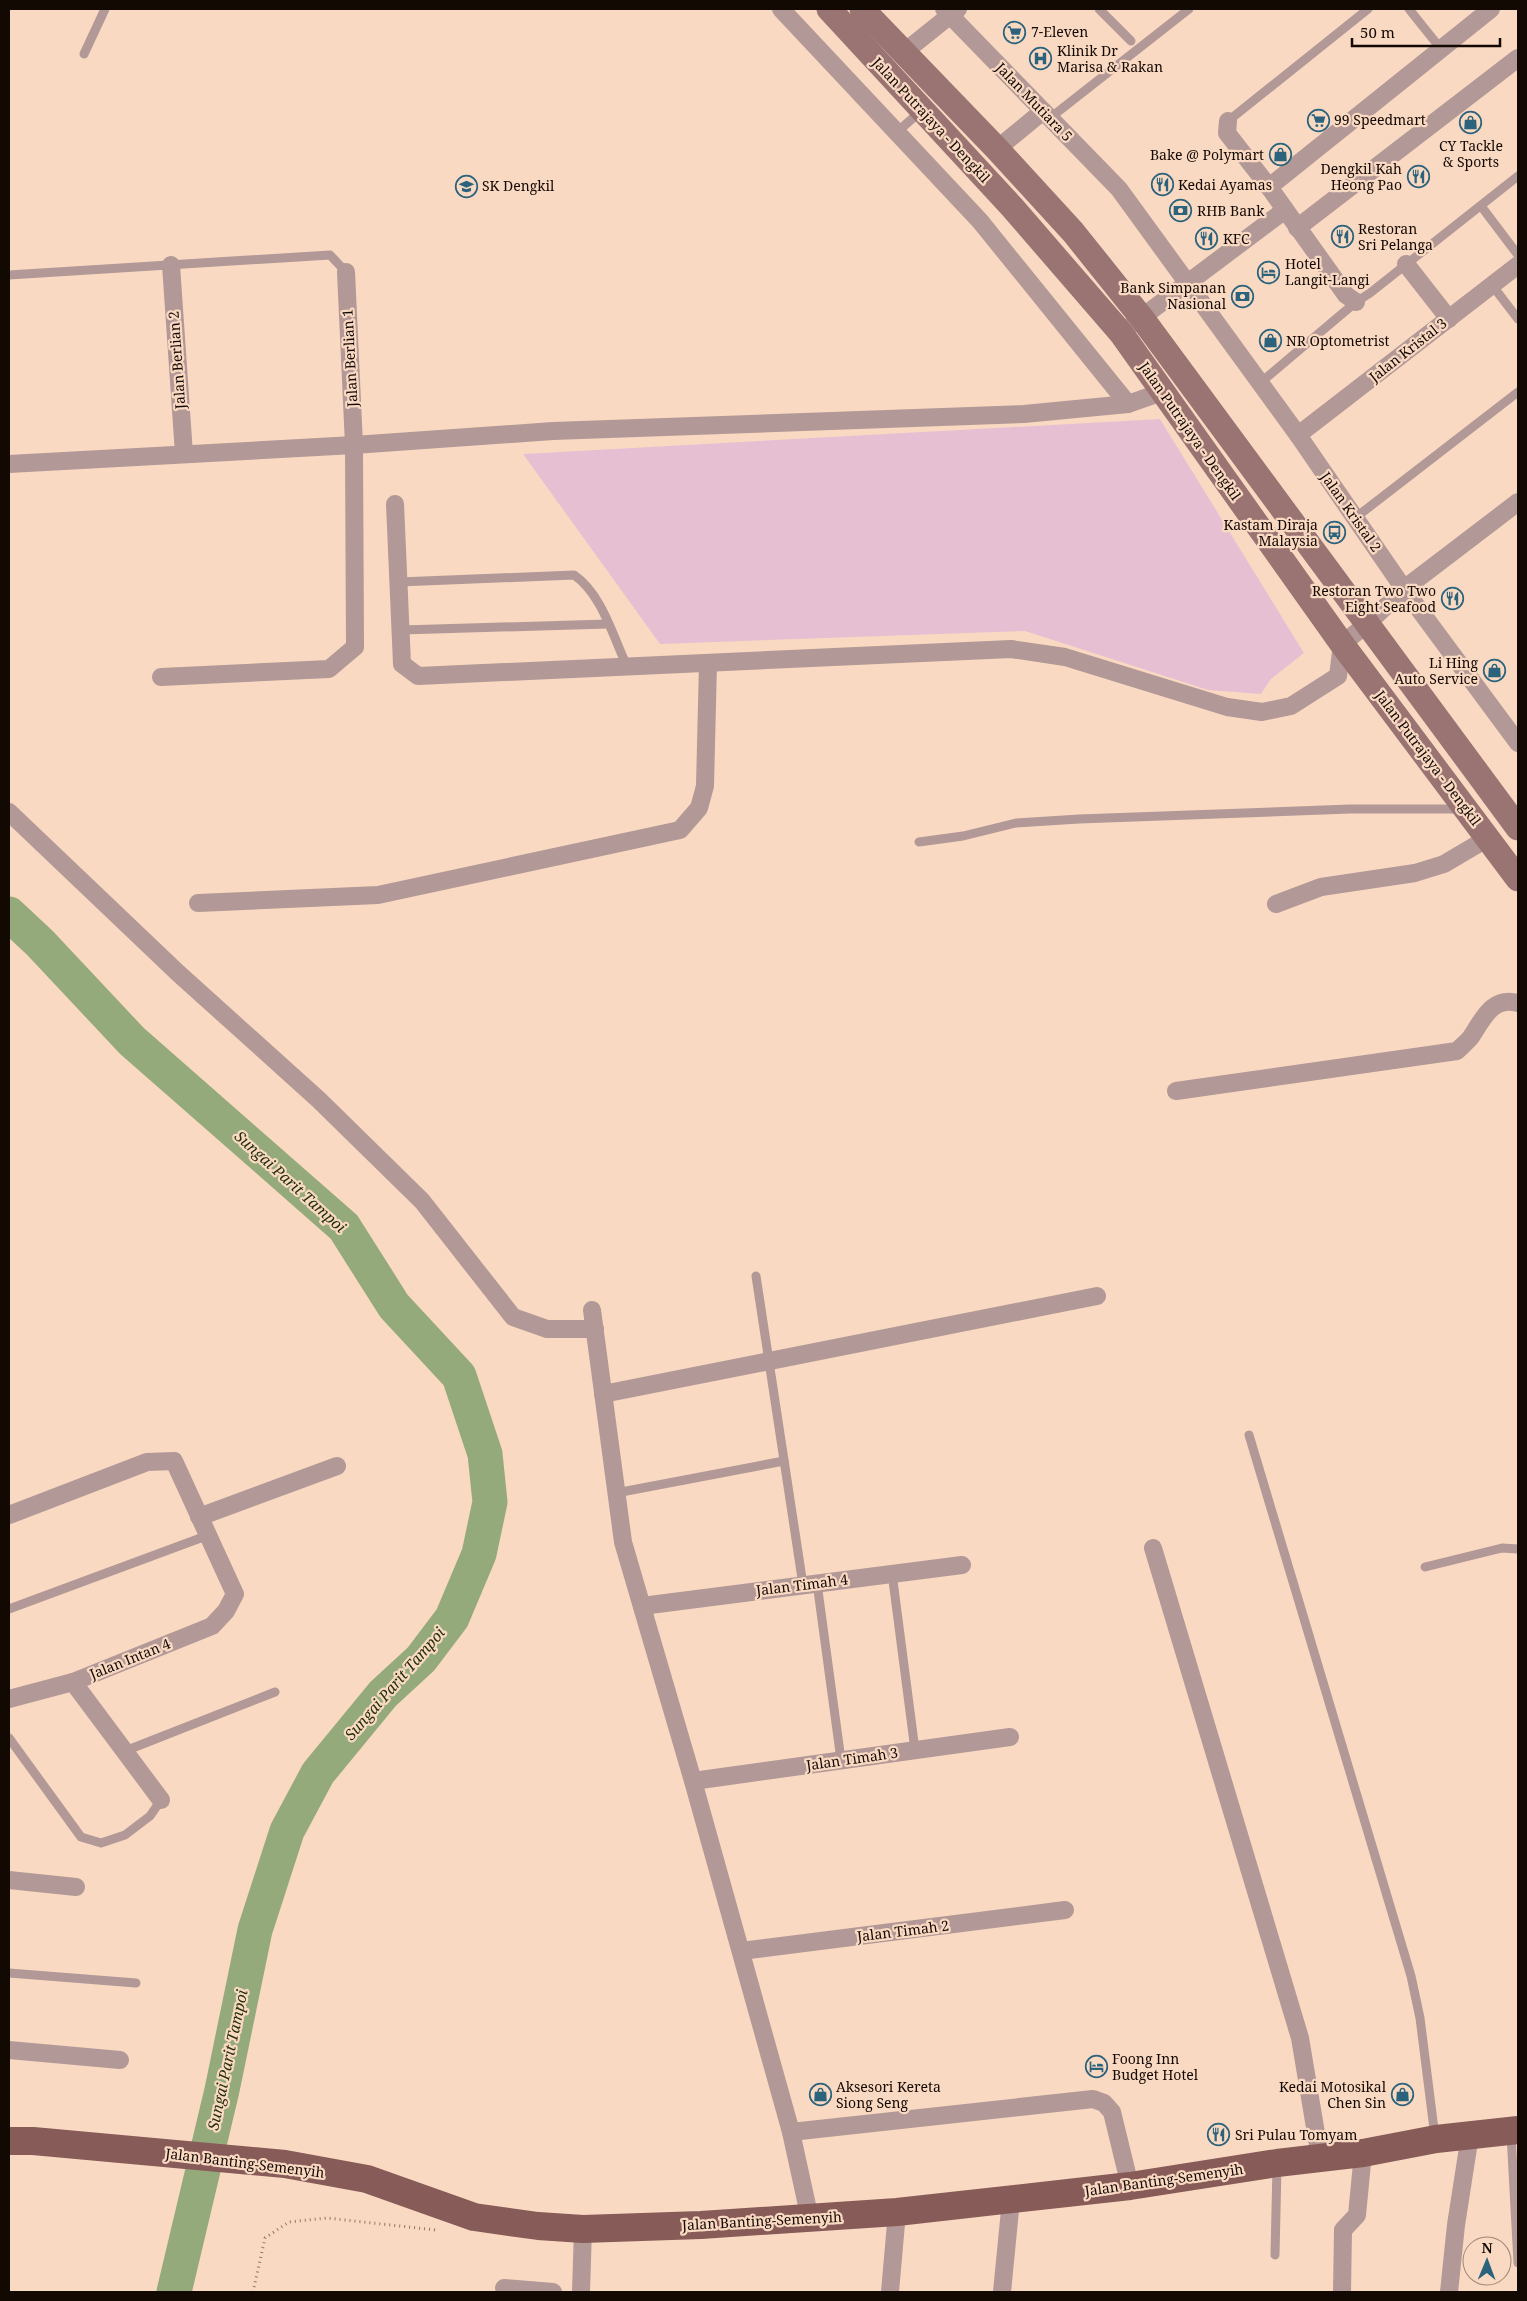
<svg xmlns="http://www.w3.org/2000/svg" width="1527" height="2301" font-family="'Noto Serif',serif">
  <rect width="100%" height="100%" fill="#fad9c2"/>
  <polygon fill="#e6c0d2" points="1160,419 1304,653 1271,679 1261,694 1208,690 1025,631 660,644 523,454"/>
  <g fill="none" stroke-linecap="round" stroke-linejoin="round">
    <polyline stroke="#95aa7b" stroke-width="35" points="9,914 40,943 132,1041 344,1227 394,1306 459,1376 485,1454 490,1502 479,1554 452,1618 421,1659 383,1694 318,1773 287,1831 255,1930 222,2090 174,2292"/>
    <polyline stroke="#8e7869" stroke-width="3" stroke-dasharray="1 4" stroke-linecap="butt" points="253,2292 265,2238 289,2222 327,2218 436,2230"/>
    <g stroke="#b29896" stroke-width="9">
      <polyline points="1099,9 1131,41"/>
      <polyline points="1409,9 1441,49"/>
      <polyline points="84,54 105,9"/>
      <polyline points="1050,118 1189,9"/>
      <polyline points="1228,121 1368,9"/>
      <polyline points="897,132 921,111"/>
      <polyline points="1481,206 1518,255"/>
      <polyline points="9,275 330,255 346,272"/>
      <polyline points="1492,285 1518,319"/>
      <polyline points="1260,383 1356,302 1370,293 1518,176"/>
      <polyline points="1355,518 1518,392"/>
      <path d="M 399,582 L 574,575 C 602,594 613,637 627,666"/>
      <polyline points="401,630 607,624"/>
      <polyline points="919,842 963,836 1016,823 1079,819 1350,809 1461,809"/>
      <polyline points="756,1276 803,1585"/>
      <polyline points="1249,1435 1411,1976 1420,2018 1435,2137"/>
      <polyline points="616,1493 784,1461"/>
      <polyline points="1425,1567 1502,1548 1518,1549"/>
      <polyline points="892,1573 915,1750"/>
      <polyline points="817,1583 841,1760"/>
      <polyline points="9,1609 206,1536"/>
      <polyline points="9,1738 81,1837 101,1843 125,1835 150,1816 161,1800"/>
      <polyline points="125,1751 275,1692"/>
      <polyline points="9,1973 136,1983"/>
      <polyline points="1511,2134 1518,2263"/>
      <polyline points="1275,2255 1277,2166"/>
    </g>
    <g stroke="#b29896" stroke-width="18">
      <polyline points="781,9 980,221 1128,404"/>
      <polyline points="944,9 1119,189 1298,435 1404,589 1518,743"/>
      <polyline points="903,53 958,9"/>
      <polyline points="1228,121 1227,133 1269,187 1346,295 1356,302"/>
      <polyline points="997,149 1043,111"/>
      <polyline points="1269,187 1491,9"/>
      <polyline points="1297,228 1518,58"/>
      <polyline points="1406,264 1449,319"/>
      <polyline points="171,265 184,454"/>
      <polyline points="1133,324 1285,210"/>
      <polyline points="1298,435 1518,265"/>
      <polyline points="9,464 354,445 553,431 1024,414 1128,404 1162,392"/>
      <polyline points="395,504 402,664 418,676 1011,649 1065,657 1227,707 1262,712 1291,706 1338,676 1342,644 1367,624 1404,589 1518,502"/>
      <polyline points="161,677 329,669 355,647 354,445 346,272"/>
      <polyline points="9,812 178,973 319,1100 422,1201 513,1317 547,1329 595,1329"/>
      <polyline points="198,903 378,895 680,830 699,808 705,786 708,663"/>
      <polyline points="1276,904 1321,887 1415,873 1444,864 1488,838"/>
      <path d="M 1176,1091 L 1457,1051 C 1462,1046 1467,1042 1471,1037 C 1483,1019 1492,996 1518,1003"/>
      <polyline points="592,1310 623,1542 693,1781 791,2132 810,2219"/>
      <polyline points="603,1394 1097,1296"/>
      <polyline points="9,1515 147,1462 174,1461 235,1594 226,1611 212,1626 73,1682 9,1699"/>
      <polyline points="199,1517 337,1466"/>
      <polyline points="1153,1548 1300,2038 1320,2157"/>
      <polyline points="642,1606 962,1565"/>
      <polyline points="73,1682 161,1800"/>
      <polyline points="693,1781 1010,1737"/>
      <polyline points="9,1880 76,1887"/>
      <polyline points="741,1951 1065,1910"/>
      <polyline points="9,2050 120,2060"/>
      <polyline points="791,2132 1093,2099 1104,2103 1112,2112 1130,2186"/>
      <polyline points="504,2288 553,2292"/>
      <polyline points="581,2292 583,2229"/>
      <polyline points="890,2292 897,2212"/>
      <polyline points="1002,2292 1011,2200"/>
      <polyline points="1342,2292 1343,2230 1357,2215 1363,2153"/>
      <polyline points="1449,2292 1456,2225 1470,2135"/>
    </g>
    <g stroke="#997472" stroke-width="25">
      <polyline points="829,9 1012,207 1121,333 1342,644 1518,879"/>
      <polyline points="862,9 997,149 1073,232 1141,317 1518,828"/>
    </g>
    <polyline stroke="#875b58" stroke-width="28" points="9,2141 33,2141 285,2164 367,2179 474,2217 538,2226 583,2229 701,2225 897,2212 1130,2186 1277,2163 1363,2153 1436,2139 1518,2130"/>
  </g>
  <defs>
    <symbol id="supermarket-ring" viewBox="-11 -11 22 22"><circle r="9.5" fill="#fad9c2" stroke="#2b627c" stroke-width="1.5"/><path d="M-6-5.5h2.5l.6 2H6L4.5 2H-2.5L-4.4-4H-6ZM-1.5 3.2a1.3 1.3 0 1 0 .1 0ZM3 3.2a1.3 1.3 0 1 0 .1 0Z" fill="#2b627c"/></symbol>
    <symbol id="hospital-ring" viewBox="-11 -11 22 22"><circle r="9.5" fill="#fad9c2" stroke="#2b627c" stroke-width="1.5"/><path d="M-5-5h3v3.5h4V-5h3V5h-3V1.5h-4V5h-3Z" fill="#2b627c"/></symbol>
    <symbol id="shop-ring" viewBox="-11 -11 22 22"><circle r="9.5" fill="#fad9c2" stroke="#2b627c" stroke-width="1.5"/><path d="M-5-2.5h2.3a2.7 3.5 0 0 1 5.4 0H5L5.5 6h-11ZM-1.5-2.5h3a1.5 2.3 0 0 0-3 0Z" fill="#2b627c"/></symbol>
    <symbol id="restaurant-ring" viewBox="-11 -11 22 22"><circle r="9.5" fill="#fad9c2" stroke="#2b627c" stroke-width="1.5"/><path d="M-5-6h1v4h1v-4h1v4h1v-4h1v5L-1.5 .5V6h-2V.5L-5-1ZM5-6V6H3V1.5H1.5Q1.5-4 5-6Z" fill="#2b627c"/></symbol>
    <symbol id="school-ring" viewBox="-11 -11 22 22"><circle r="9.5" fill="#fad9c2" stroke="#2b627c" stroke-width="1.5"/><path d="M0-5L7-2L0 1L-7-2ZM-4 1L0 2.5L4 1V4Q0 6-4 4Z" fill="#2b627c"/></symbol>
    <symbol id="bank-ring" viewBox="-11 -11 22 22"><circle r="9.5" fill="#fad9c2" stroke="#2b627c" stroke-width="1.5"/><path d="M-6-4H6V4H-6ZM0-2.3a2.3 2.3 0 1 0 0 4.6a2.3 2.3 0 1 0 0-4.6Z" fill="#2b627c"/></symbol>
    <symbol id="hotel-ring" viewBox="-11 -11 22 22"><circle r="9.5" fill="#fad9c2" stroke="#2b627c" stroke-width="1.5"/><path d="M-6-4.5h1.5V1H6V5H4.5V3h-9V5H-6ZM-4 0a1.8 1.8 0 1 1 3.6 0ZM.5 0V-2.5h3Q6-2.5 6 0Z" fill="#2b627c"/></symbol>
    <symbol id="bus-ring" viewBox="-11 -11 22 22"><circle r="9.5" fill="#fad9c2" stroke="#2b627c" stroke-width="1.5"/><path d="M-5-6H5V4H4V6H2V4H-2V6H-4V4H-5ZM-3.5-4V0h7V-4ZM-3.5 1.2v1.5H-2V1.2ZM2 1.2v1.5H3.5V1.2Z" fill="#2b627c"/></symbol>
  </defs>
  <g fill-rule="evenodd">
    <use href="#supermarket-ring" x="1002" y="20" width="25" height="25"/>
    <use href="#hospital-ring" x="1028" y="46" width="25" height="25"/>
    <use href="#supermarket-ring" x="1306" y="108" width="25" height="25"/>
    <use href="#shop-ring" x="1458" y="110" width="25" height="25"/>
    <use href="#shop-ring" x="1268" y="142" width="25" height="25"/>
    <use href="#restaurant-ring" x="1406" y="164" width="25" height="25"/>
    <use href="#restaurant-ring" x="1150" y="172" width="25" height="25"/>
    <use href="#school-ring" x="454" y="174" width="25" height="25"/>
    <use href="#bank-ring" x="1168" y="198" width="25" height="25"/>
    <use href="#restaurant-ring" x="1330" y="224" width="25" height="25"/>
    <use href="#restaurant-ring" x="1194" y="226" width="25" height="25"/>
    <use href="#hotel-ring" x="1256" y="260" width="25" height="25"/>
    <use href="#bank-ring" x="1230" y="284" width="25" height="25"/>
    <use href="#shop-ring" x="1258" y="328" width="25" height="25"/>
    <use href="#bus-ring" x="1322" y="520" width="25" height="25"/>
    <use href="#restaurant-ring" x="1440" y="586" width="25" height="25"/>
    <use href="#shop-ring" x="1482" y="658" width="25" height="25"/>
    <use href="#hotel-ring" x="1084" y="2054" width="25" height="25"/>
    <use href="#shop-ring" x="808" y="2082" width="25" height="25"/>
    <use href="#shop-ring" x="1390" y="2082" width="25" height="25"/>
    <use href="#restaurant-ring" x="1206" y="2122" width="25" height="25"/>
  </g>
  <g text-anchor="middle" stroke-width="4.5" stroke-linejoin="round" paint-order="stroke">
    <g font-size="14" fill="#130903" stroke="#fad9c2" text-anchor="start">
      <text x="1031" y="37">7-Eleven</text>
      <text x="1057" y="56">Klinik Dr<tspan x="1057" dy="16">Marisa &amp; Rakan</tspan></text>
      <text x="1334" y="125">99 Speedmart</text>
      <text x="1471" y="151" text-anchor="middle">CY Tackle<tspan x="1471" dy="16">&amp; Sports</tspan></text>
      <text x="1264" y="160" text-anchor="end">Bake @ Polymart</text>
      <text x="1402" y="174" text-anchor="end">Dengkil Kah<tspan x="1402" dy="16">Heong Pao</tspan></text>
      <text x="1178" y="190">Kedai Ayamas</text>
      <text x="482" y="191">SK Dengkil</text>
      <text x="1197" y="216">RHB Bank</text>
      <text x="1358" y="234">Restoran<tspan x="1358" dy="16">Sri Pelanga</tspan></text>
      <text x="1223" y="244">KFC</text>
      <text x="1285" y="269">Hotel<tspan x="1285" dy="16">Langit-Langi</tspan></text>
      <text x="1226" y="293" text-anchor="end">Bank Simpanan<tspan x="1226" dy="16">Nasional</tspan></text>
      <text x="1286" y="346">NR Optometrist</text>
      <text x="1318" y="530" text-anchor="end">Kastam Diraja<tspan x="1318" dy="16">Malaysia</tspan></text>
      <text x="1436" y="596" text-anchor="end">Restoran Two Two<tspan x="1436" dy="16">Eight Seafood</tspan></text>
      <text x="1478" y="668" text-anchor="end">Li Hing<tspan x="1478" dy="16">Auto Service</tspan></text>
      <text x="1112" y="2064">Foong Inn<tspan x="1112" dy="16">Budget Hotel</tspan></text>
      <text x="836" y="2092">Aksesori Kereta<tspan x="836" dy="16">Siong Seng</tspan></text>
      <text x="1386" y="2092" text-anchor="end">Kedai Motosikal<tspan x="1386" dy="16">Chen Sin</tspan></text>
      <text x="1235" y="2140">Sri Pulau Tomyam</text>
    </g>
    <g font-size="14" fill="#130903" stroke="#fad9c2">
      <text transform="translate(1034 102) rotate(46)" y="5">Jalan Mutiara 5</text>
      <text transform="translate(931 120) rotate(47)" y="5">Jalan Putrajaya - Dengkil</text>
      <text transform="translate(1408 350) rotate(-38)" y="5">Jalan Kristal 3</text>
      <text transform="translate(350 358) rotate(-93)" y="5">Jalan Berlian 1</text>
      <text transform="translate(177 360) rotate(-94)" y="5">Jalan Berlian 2</text>
      <text transform="translate(1190 431) rotate(55)" y="5">Jalan Putrajaya - Dengkil</text>
      <text transform="translate(1351 512) rotate(55)" y="5">Jalan Kristal 2</text>
      <text transform="translate(1428 758) rotate(53)" y="5">Jalan Putrajaya - Dengkil</text>
      <text transform="translate(802 1585) rotate(-7)" y="5">Jalan Timah 4</text>
      <text transform="translate(130 1659) rotate(-22)" y="5">Jalan Intan 4</text>
      <text transform="translate(852 1759) rotate(-8)" y="5">Jalan Timah 3</text>
      <text transform="translate(903 1931) rotate(-7)" y="5">Jalan Timah 2</text>
      <text transform="translate(245 2163) rotate(7)" y="5">Jalan Banting-Semenyih</text>
      <text transform="translate(1164 2180) rotate(-8)" y="5">Jalan Banting-Semenyih</text>
      <text transform="translate(762 2221) rotate(-3)" y="5">Jalan Banting-Semenyih</text>
    </g>
    <g font-size="15" font-style="italic" fill="#22300c" stroke="#fad9c2">
      <text transform="translate(290 1182) rotate(42)" y="5">Sungai Parit Tampoi</text>
      <text transform="translate(395 1684) rotate(-49)" y="5">Sungai Parit Tampoi</text>
      <text transform="translate(228 2060) rotate(-78)" y="5">Sungai Parit Tampoi</text>
    </g>
  </g>
  <rect width="1527" height="2301" fill="none" stroke="#130903" stroke-width="20"/>
  <g transform="translate(1487 2261) rotate(1)"><circle r="24" fill="#fad9c2" stroke="#9e8676"/>
  <path d="M0-4L9 19L0 12L-9 19Z" fill="#2b627c"/>
  <text y="-8" font-size="14" font-weight="bold" text-anchor="middle" fill="#130903">N</text>
  </g>
  <path d="M1352 38v8h148v-8" fill="none" stroke="#130903" stroke-width="2.5"/>
  <text x="1360" y="38" font-size="15" fill="#130903" stroke="#fad9c2" stroke-width="4" paint-order="stroke">50 m</text>
</svg>
